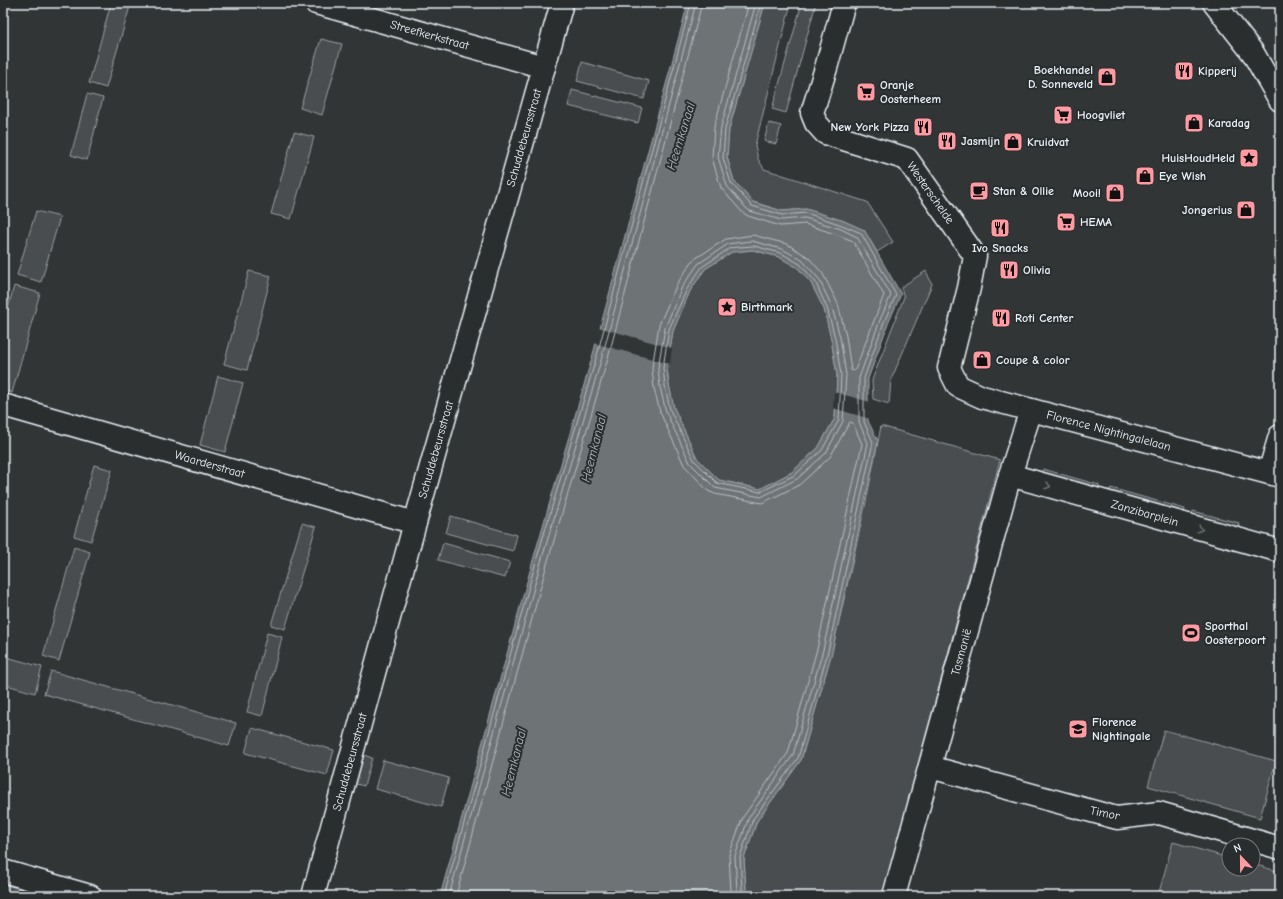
<svg xmlns="http://www.w3.org/2000/svg" width="1283" height="899" font-family="'Comic Neue',sans-serif">
  <rect width="100%" height="100%" fill="#323536"/>
  <filter id="ink" filterUnits="userSpaceOnUse"><feTurbulence type="fractalNoise" baseFrequency=".025" numOctaves="2"/><feDisplacementMap in="SourceGraphic" scale="8" xChannelSelector="R" yChannelSelector="G"/><feConvolveMatrix kernelMatrix="1 2 1 2 8 2 1 2 1" color-interpolation-filters="sRGB"/></filter>
  <g filter="url(#ink)">
    <g fill="#494d4f" stroke="#989fa4">
      <polygon points="111,3 131,3 106,88 89,83"/>
      <polygon points="765,3 791,3 755,145 758,159 764,169 867,202 893,242 877,252 864,230 844,221 806,209 782,211 753,202 734,181 727,157 729,129"/>
      <polygon points="802,3 816,3 786,113 772,109"/>
      <polygon points="321,39 342,44 322,115 300,108"/>
      <polygon points="582,62 649,81 644,99 577,81"/>
      <polygon points="572,90 642,108 638,123 568,106"/>
      <polygon points="87,94 103,98 87,160 71,155"/>
      <polygon points="769,123 781,126 776,144 764,141"/>
      <polygon points="294,132 314,137 291,219 271,214"/>
      <polygon points="36,211 60,217 41,282 17,275"/>
      <polygon points="753,250 779,257 798,268 811,283 824,309 831,339 837,375 835,418 818,448 792,472 760,489 719,480 697,458 674,408 669,385 667,368 673,331 690,291 705,269 732,252"/>
      <polygon points="249,271 271,276 247,370 224,364"/>
      <polygon points="926,271 932,284 891,380 889,404 873,399 872,380 904,297 901,287"/>
      <polygon points="14,286 40,293 12,393 3,390 3,326"/>
      <polygon points="218,376 243,383 225,452 200,445"/>
      <polygon points="881,426 1000,460 883,896 748,896 746,889 744,858 757,821 801,760 832,652 866,502"/>
      <polygon points="94,465 112,470 91,541 74,536"/>
      <polygon points="1043,469 1099,485 1097,493 1040,477"/>
      <polygon points="1111,488 1185,509 1182,517 1106,496 1107,490 1110,490"/>
      <polygon points="1193,511 1239,523 1237,532 1191,519"/>
      <polygon points="451,516 517,535 513,551 446,533"/>
      <polygon points="302,523 316,527 285,629 271,625"/>
      <polygon points="443,543 510,562 505,578 438,560"/>
      <polygon points="74,547 90,552 59,661 43,656"/>
      <polygon points="267,633 282,637 262,716 247,712"/>
      <polygon points="3,656 42,667 35,693 3,684"/>
      <polygon points="51,671 236,723 229,746 44,694"/>
      <polygon points="252,728 334,750 327,775 245,753"/>
      <polygon points="1164,730 1276,761 1260,818 1148,786"/>
      <polygon points="361,754 372,758 364,786 353,783"/>
      <polygon points="383,760 449,778 441,807 375,789"/>
      <polygon points="1173,842 1229,858 1229,869 1253,869 1253,864 1280,872 1280,896 1158,896"/>
      <polygon points="3,884 45,896 3,896"/>
    </g>
    <path fill="#6e7376" stroke="#9fa5aa" fill-rule="evenodd" d="M 688,3 L 765,3 L 729,129 L 727,157 L 734,181 L 753,202 L 782,211 L 806,209 L 844,221 L 864,230 L 901,294 L 888,324 L 868,379 L 868,421 L 878,441 L 832,652 L 801,760 L 757,821 L 744,858 L 746,889 L 748,896 L 440,896 L 533,560 L 593,354 ZM 753,250 L 779,257 L 798,268 L 811,283 L 824,309 L 831,339 L 837,375 L 835,418 L 818,448 L 792,472 L 760,489 L 719,480 L 697,458 L 674,408 L 669,385 L 667,368 L 673,331 L 690,291 L 705,269 L 732,252 Z"/>
    <g fill="#323536">
      <polygon points="598,327 672,348 670,364 594,343"/>
      <polygon points="834,392 870,402 870,419 833,408"/>
    </g>
    <g fill="none" stroke-linecap="round" stroke-linejoin="round">
      <g stroke="#b7bfc4" stroke-width="1">
        <polygon points="752,241 782,249 802,260 819,279 832,307 840,337 846,375 843,421 826,453 797,479 761,497 715,488 690,463 666,412 660,387 658,368 665,328 682,287 698,264 728,244"/>
        <polygon points="754,246 781,253 800,264 815,281 827,308 835,338 841,375 839,420 822,450 795,475 760,492 717,483 694,460 670,410 665,386 663,368 669,329 687,289 702,267 730,248"/>
        <polyline points="444,896 536,561 597,355 691,3"/>
        <polyline points="449,896 541,562 602,357 696,3"/>
        <polyline points="456,896 547,564 608,358 702,3"/>
        <polyline points="732,896 731,891 729,855 743,817 788,753 817,649 862,444 853,423 850,422 830,457 799,485 762,503 715,494 708,491 684,465 660,412 654,388 652,368 659,325 677,284 693,260 726,239 753,235 787,244 808,257 823,274 838,304 846,336 851,370 852,371 855,370 884,295 853,241 838,235 805,224 780,226 748,216 742,212 721,188 712,158 714,127 749,3"/>
        <polyline points="739,896 737,890 735,856 749,817 793,755 823,650 868,443 859,422 859,378 880,320 891,295 857,237 841,229 805,218 781,220 750,211 746,208 727,186 718,157 721,127 756,3"/>
        <polyline points="744,896 742,889 740,857 753,819 798,758 828,651 873,442 864,422 864,378 884,322 896,295 861,233 842,225 806,213 782,215 752,206 731,183 723,158 725,129 761,3"/>
      </g>
      <defs>
        <g id="minor">
          <path id="s1" d="M 316,3 L 544,67"/>
          <path id="s2" d="M 844,3 L 826,68 L 812,113 L 816,123 L 825,133 L 907,159 L 975,256 L 969,288 L 949,368 L 958,386 L 982,397 L 1280,476"/>
          <polyline points="1214,3 1253,53 1280,100"/>
          <path id="s3" d="M 3,405 L 415,523"/>
          <polyline points="1269,473 1280,436"/>
          <path id="s4" d="M 1010,475 L 1280,551"/>
          <polyline points="930,767 1117,818 1159,813 1280,848"/>
          <polyline points="3,871 90,896"/>
          <path id="s5" d="M 313,896 L 415,523 L 562,3"/>
          <path id="s6" d="M 894,896 L 1010,475 L 1031,410"/>
        </g>
      </defs>
      <use href="#minor" stroke="#e8f1f8" stroke-width="25"/>
      <use href="#minor" stroke="#2a2d2e" stroke-width="22"/>
    </g>
    <defs><path id="oneway-chevron" d="M-2-3.5L2.5 0L-2 3.5" fill="none" stroke-width="1.6" stroke-linecap="round" stroke-linejoin="round"/></defs>
    <g stroke="#6c7275">
      <use href="#oneway-chevron" transform="translate(1048 486) rotate(16)"/>
      <use href="#oneway-chevron" transform="translate(1200 529) rotate(16)"/>
    </g>
  </g>
  <defs>
    <symbol id="restaurant-square" viewBox="-11 -11 22 22"><rect x="-9" y="-9" width="18" height="18" rx="4" fill="#ff9aa2" stroke="#2a2d2e"/><path d="M-5-6h1v4h1v-4h1v4h1v-4h1v5L-1.5 .5V6h-2V.5L-5-1ZM5-6V6H3V1.5H1.5Q1.5-4 5-6Z" fill="#111"/></symbol>
    <symbol id="shop-square" viewBox="-11 -11 22 22"><rect x="-9" y="-9" width="18" height="18" rx="4" fill="#ff9aa2" stroke="#2a2d2e"/><path d="M-5-2.5h2.3a2.7 3.5 0 0 1 5.4 0H5L5.5 6h-11ZM-1.5-2.5h3a1.5 2.3 0 0 0-3 0Z" fill="#111"/></symbol>
    <symbol id="supermarket-square" viewBox="-11 -11 22 22"><rect x="-9" y="-9" width="18" height="18" rx="4" fill="#ff9aa2" stroke="#2a2d2e"/><path d="M-6-5.5h2.5l.6 2H6L4.5 2H-2.5L-4.4-4H-6ZM-1.5 3.2a1.3 1.3 0 1 0 .1 0ZM3 3.2a1.3 1.3 0 1 0 .1 0Z" fill="#111"/></symbol>
    <symbol id="sight-square" viewBox="-11 -11 22 22"><rect x="-9" y="-9" width="18" height="18" rx="4" fill="#ff9aa2" stroke="#2a2d2e"/><path d="M0-6L1.8-2.2L6-1.7L2.9 1.2L3.7 5.4L0 3.3L-3.7 5.4L-2.9 1.2L-6-1.7L-1.8-2.2Z" fill="#111"/></symbol>
    <symbol id="cafe-square" viewBox="-11 -11 22 22"><rect x="-9" y="-9" width="18" height="18" rx="4" fill="#ff9aa2" stroke="#2a2d2e"/><path d="M-5.5-4.5H6V0H3Q3 3.5 0 3.5H-2.5Q-5.5 3.5-5.5 0ZM3-3.2v2h1.7v-2ZM-6 4.5H4V6H-6Z" fill="#111"/></symbol>
    <symbol id="stadium-square" viewBox="-11 -11 22 22"><rect x="-9" y="-9" width="18" height="18" rx="4" fill="#ff9aa2" stroke="#2a2d2e"/><path d="M0-5a6.5 5 0 1 0 0 10a6.5 5 0 1 0 0-10ZM-3.5-1.8h7v3.6h-7Z" fill="#111"/></symbol>
    <symbol id="school-square" viewBox="-11 -11 22 22"><rect x="-9" y="-9" width="18" height="18" rx="4" fill="#ff9aa2" stroke="#2a2d2e"/><path d="M0-5L7-2L0 1L-7-2ZM-4 1L0 2.5L4 1V4Q0 6-4 4Z" fill="#111"/></symbol>
  </defs>
  <g fill-rule="evenodd">
    <use href="#restaurant-square" x="1173" y="60" width="22" height="22"/>
    <use href="#shop-square" x="1096" y="66" width="22" height="22"/>
    <use href="#supermarket-square" x="855" y="81" width="22" height="22"/>
    <use href="#supermarket-square" x="1052" y="104" width="22" height="22"/>
    <use href="#shop-square" x="1183" y="112" width="22" height="22"/>
    <use href="#restaurant-square" x="912" y="116" width="22" height="22"/>
    <use href="#restaurant-square" x="936" y="130" width="22" height="22"/>
    <use href="#shop-square" x="1002" y="131" width="22" height="22"/>
    <use href="#sight-square" x="1238" y="147" width="22" height="22"/>
    <use href="#shop-square" x="1134" y="165" width="22" height="22"/>
    <use href="#cafe-square" x="968" y="180" width="22" height="22"/>
    <use href="#shop-square" x="1104" y="182" width="22" height="22"/>
    <use href="#shop-square" x="1235" y="199" width="22" height="22"/>
    <use href="#supermarket-square" x="1055" y="211" width="22" height="22"/>
    <use href="#restaurant-square" x="989" y="217" width="22" height="22"/>
    <use href="#restaurant-square" x="998" y="259" width="22" height="22"/>
    <use href="#sight-square" x="716" y="296" width="22" height="22"/>
    <use href="#restaurant-square" x="990" y="307" width="22" height="22"/>
    <use href="#shop-square" x="971" y="349" width="22" height="22"/>
    <use href="#stadium-square" x="1180" y="622" width="22" height="22"/>
    <use href="#school-square" x="1067" y="718" width="22" height="22"/>
  </g>
  <g text-anchor="middle" stroke-width="4" stroke-linejoin="round" paint-order="stroke">
    <g font-size="12" fill="#e8f1f8" stroke="#2a2d2e">
      <text dy="4" stroke="none"><textPath href="#s1" startOffset="118">Streefkerkstraat</textPath></text>
      <text dy="4" stroke="none"><textPath href="#s5" startOffset="787">Schuddebeursstraat</textPath></text>
      <text dy="4" stroke="none"><textPath href="#s2" startOffset="266">Westerschelde</textPath></text>
      <text dy="4" stroke="none"><textPath href="#s2" startOffset="636">Florence Nightingalelaan</textPath></text>
      <text dy="4" stroke="none"><textPath href="#s5" startOffset="463">Schuddebeursstraat</textPath></text>
      <text dy="4" stroke="none"><textPath href="#s3" startOffset="215">Waarderstraat</textPath></text>
      <text dy="4" stroke="none"><textPath href="#s4" startOffset="140">Zanzibarplein</textPath></text>
      <text dy="4" stroke="none"><textPath href="#s6" startOffset="253">Tasmanië</textPath></text>
      <text dy="4" stroke="none"><textPath href="#s5" startOffset="139">Schuddebeursstraat</textPath></text>
      <text transform="translate(1105 813) rotate(11)" y="4">Timor</text>
    </g>
    <g font-size="12" font-weight="bold" fill="#e8f1f8" stroke="#2a2d2e" text-anchor="start">
      <text x="1093" y="74" text-anchor="end">Boekhandel<tspan x="1093" dy="14">D. Sonneveld</tspan></text>
      <text x="1198" y="75">Kipperij</text>
      <text x="880" y="89">Oranje<tspan x="880" dy="14">Oosterheem</tspan></text>
      <text x="1077" y="119">Hoogvliet</text>
      <text x="1208" y="127">Karadag</text>
      <text x="909" y="131" text-anchor="end">New York Pizza</text>
      <text x="961" y="145">Jasmijn</text>
      <text x="1027" y="146">Kruidvat</text>
      <text x="1235" y="162" text-anchor="end">HuisHoudHeld</text>
      <text x="1159" y="180">Eye Wish</text>
      <text x="993" y="195">Stan &amp; Ollie</text>
      <text x="1101" y="197" text-anchor="end">Mooi!</text>
      <text x="1232" y="214" text-anchor="end">Jongerius</text>
      <text x="1080" y="226">HEMA</text>
      <text x="1000" y="252" text-anchor="middle">Ivo Snacks</text>
      <text x="1023" y="274">Olivia</text>
      <text x="741" y="311">Birthmark</text>
      <text x="1015" y="322">Roti Center</text>
      <text x="996" y="364">Coupe &amp; color</text>
      <text x="1205" y="630">Sporthal<tspan x="1205" dy="14">Oosterpoort</tspan></text>
      <text x="1092" y="726">Florence<tspan x="1092" dy="14">Nightingale</tspan></text>
    </g>
    <g font-size="13" font-style="italic" fill="#b1b8be" stroke="#2a2d2e">
      <text transform="translate(680 136) rotate(-73)" y="5">Heemkanaal</text>
      <text transform="translate(593 448) rotate(-76)" y="5">Heemkanaal</text>
      <text transform="translate(513 762) rotate(-76)" y="5">Heemkanaal</text>
    </g>
  </g>
  <rect width="1283" height="899" fill="none" stroke="#2a2d2e" stroke-width="16"/>
  <rect x="8" y="8" width="1267" height="883" fill="none" stroke="#e8f1f8" stroke-width="1.5" filter="url(#ink)"/>
  <g transform="translate(1241 857) rotate(338)"><circle r="19" fill="#2a2d2e" stroke="#767b7f"/>
  <path d="M0-3L7 15L0 10L-7 15Z" fill="#ff9aa2"/>
  <text y="-6" font-size="11" font-weight="bold" text-anchor="middle" fill="#e8f1f8">N</text>
  </g>
</svg>
